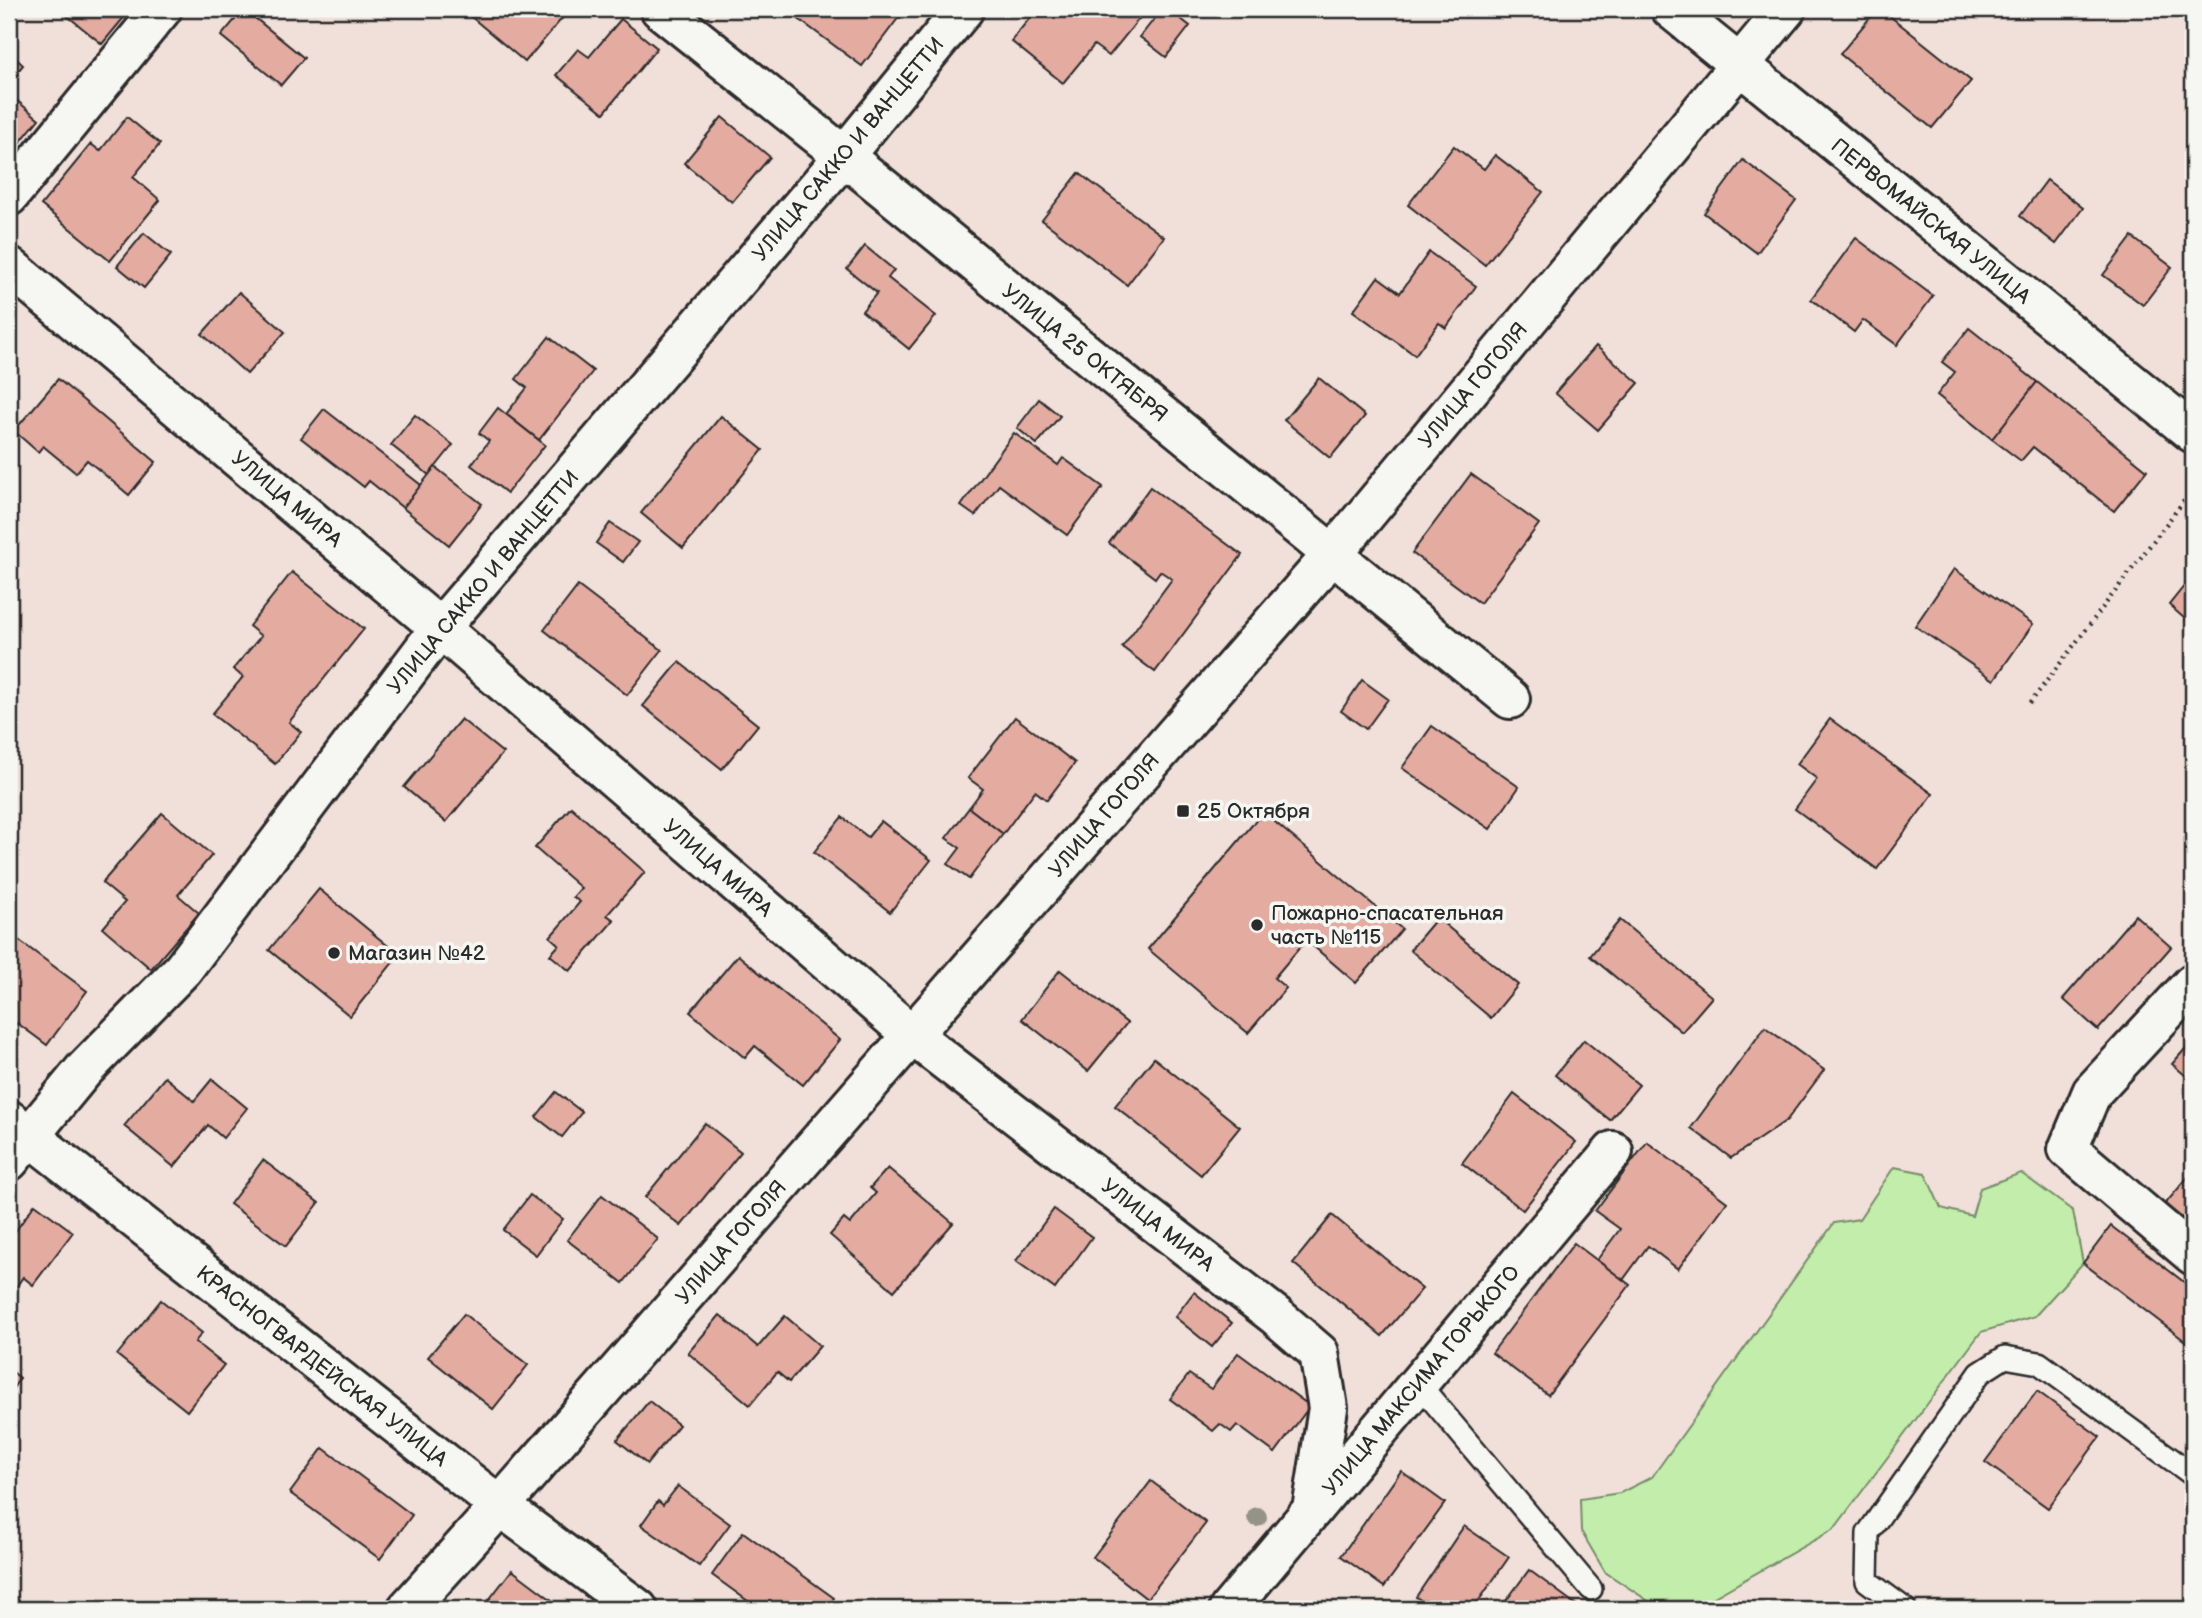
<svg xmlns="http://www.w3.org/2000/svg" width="2202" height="1618" font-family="'Balsamiq Sans',sans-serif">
  <rect width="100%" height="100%" fill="#f1e0da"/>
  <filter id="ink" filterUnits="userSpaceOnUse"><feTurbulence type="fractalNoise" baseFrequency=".0143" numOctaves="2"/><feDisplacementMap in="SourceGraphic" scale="14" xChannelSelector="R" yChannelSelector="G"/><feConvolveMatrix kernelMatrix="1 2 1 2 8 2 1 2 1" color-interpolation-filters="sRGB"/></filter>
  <g filter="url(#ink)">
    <polygon fill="#c2edaa" stroke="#768c6a" stroke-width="2" points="1894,1167 1925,1173 1941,1208 1972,1216 1980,1188 2021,1173 2073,1211 2083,1263 2035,1316 1981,1332 1834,1529 1693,1609 1650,1602 1605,1572 1581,1531 1580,1499 1620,1493 1652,1477 1834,1223 1859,1219"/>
    <g fill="#e4aba1" stroke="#2b2b2b" stroke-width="2">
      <polygon points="59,9 131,9 102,44"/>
      <polygon points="244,9 304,58 281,85 221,36"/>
      <polygon points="465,9 570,9 525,62 463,10"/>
      <polygon points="785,9 905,9 862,66"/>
      <polygon points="1037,9 1147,9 1109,56 1094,45 1063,83 1011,41"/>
      <polygon points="1162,9 1168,9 1190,26 1166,57 1140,37"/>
      <polygon points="1877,9 1881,9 1971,81 1932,128 1840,54"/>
      <polygon points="621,19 657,48 604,113 556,75 578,49 589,57"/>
      <polygon points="9,52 23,65 9,82"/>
      <polygon points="9,94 39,119 9,156"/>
      <polygon points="127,117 160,144 133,177 160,200 110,261 41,205 91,144 100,151"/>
      <polygon points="722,117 770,157 732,202 684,163"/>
      <polygon points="1454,146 1484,169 1495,155 1543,192 1485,265 1408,205"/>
      <polygon points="1743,160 1796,200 1757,253 1704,213"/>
      <polygon points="1079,173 1164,237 1127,285 1042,220"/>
      <polygon points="2047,180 2083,208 2056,244 2020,216"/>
      <polygon points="144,233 171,255 144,288 117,266"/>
      <polygon points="2132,237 2172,267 2143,305 2103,275"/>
      <polygon points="1856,238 1933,296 1897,345 1863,320 1854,332 1811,299"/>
      <polygon points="865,246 894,270 888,278 936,316 909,349 862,311 877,293 847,269"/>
      <polygon points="1429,252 1476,286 1446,328 1439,323 1415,355 1353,311 1378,277 1400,293"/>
      <polygon points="239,292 285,332 247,374 202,334"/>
      <polygon points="1969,328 2037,382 1992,439 1937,395 1955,372 1942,362"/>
      <polygon points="549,337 593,371 539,440 506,414 527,388 516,379"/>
      <polygon points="1596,346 1639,383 1598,430 1555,393"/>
      <polygon points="1319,378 1365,416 1330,458 1284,420"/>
      <polygon points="58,379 156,462 129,495 87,460 76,473 43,446 38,452 14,431"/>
      <polygon points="2037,382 2147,470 2114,511 2033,447 2021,461 1992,439"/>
      <polygon points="1039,399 1060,416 1037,444 1017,428"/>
      <polygon points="498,408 545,445 507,493 471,465 489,441 479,433"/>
      <polygon points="324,409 421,485 403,508 369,481 364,487 301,438"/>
      <polygon points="415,415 453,445 429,475 391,445"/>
      <polygon points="721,416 763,450 683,548 641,513"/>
      <polygon points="1014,433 1058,465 1063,458 1103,487 1067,535 999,485 975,516 961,506"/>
      <polygon points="435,467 482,504 449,545 403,508"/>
      <polygon points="1471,474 1539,524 1480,603 1412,553"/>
      <polygon points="1150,487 1242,555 1155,672 1122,647 1172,579 1160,571 1155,578 1109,543"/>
      <polygon points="610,523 638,542 623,562 596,543"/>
      <polygon points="1954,569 2033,624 1994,680 1915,626"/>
      <polygon points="292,572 364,629 289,722 301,732 275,764 212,714 243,677 233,669 261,636 249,626"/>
      <polygon points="2193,575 2193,626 2169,605"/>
      <polygon points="578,586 662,650 627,695 544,630"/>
      <polygon points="679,662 758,725 722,769 643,706"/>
      <polygon points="1362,680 1388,699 1366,729 1341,711"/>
      <polygon points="1015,717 1075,763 1047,800 1035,791 1003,834 969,808 983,789 968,778"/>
      <polygon points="461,719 503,753 446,822 404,787"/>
      <polygon points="1830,719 1933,794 1877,869 1795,809 1817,779 1797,764"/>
      <polygon points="1432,726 1519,787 1490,829 1402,768"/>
      <polygon points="571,807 645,872 607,915 614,920 570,971 550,955 559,945 550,937 580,902 573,897 581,888 535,848"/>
      <polygon points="969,808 1003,834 969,879 948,864 960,848 946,838"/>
      <polygon points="1263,812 1402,929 1356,983 1306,940 1274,978 1286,988 1248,1033 1148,949"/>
      <polygon points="162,813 212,855 178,895 199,913 151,969 103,928 125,902 102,883"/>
      <polygon points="842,817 868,837 881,821 931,860 890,912 814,852"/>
      <polygon points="319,889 399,955 350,1016 269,950"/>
      <polygon points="2135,915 2171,947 2098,1030 2063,999"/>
      <polygon points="1437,918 1518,985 1491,1018 1410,950"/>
      <polygon points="1620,920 1712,997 1682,1032 1590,956"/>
      <polygon points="9,933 87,991 47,1045 17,1023 11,1032 9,1030"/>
      <polygon points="738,955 840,1040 803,1085 755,1046 745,1058 690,1012"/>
      <polygon points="1060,970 1127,1023 1088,1071 1022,1019"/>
      <polygon points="1765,1027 1824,1070 1787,1120 1731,1158 1691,1128"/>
      <polygon points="1584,1040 1639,1085 1610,1120 1555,1075"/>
      <polygon points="2193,1040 2193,1082 2172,1064"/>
      <polygon points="1154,1058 1240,1127 1201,1175 1115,1106"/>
      <polygon points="165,1077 194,1101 212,1079 247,1108 223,1138 208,1125 174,1167 124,1126"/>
      <polygon points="556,1092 582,1112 562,1137 536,1117"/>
      <polygon points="1514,1094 1576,1142 1523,1210 1462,1163"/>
      <polygon points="705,1123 741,1152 681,1226 645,1197"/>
      <polygon points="1647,1142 1727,1202 1678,1269 1648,1246 1623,1280 1597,1260 1620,1229 1595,1211"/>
      <polygon points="263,1160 319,1203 286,1246 230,1204"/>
      <polygon points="888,1168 953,1223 894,1291 830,1235 844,1219 850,1224 876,1193 870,1188"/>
      <polygon points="2193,1171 2193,1227 2165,1204"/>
      <polygon points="530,1195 563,1219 536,1255 503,1230"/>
      <polygon points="602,1195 658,1239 623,1283 567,1240"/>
      <polygon points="35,1204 73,1232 33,1285 23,1277 9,1297 9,1240"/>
      <polygon points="1054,1209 1092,1237 1055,1289 1016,1261"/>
      <polygon points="1332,1215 1422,1289 1382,1336 1293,1263"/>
      <polygon points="2111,1226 2193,1289 2193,1347 2083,1263"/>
      <polygon points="1574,1243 1630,1285 1548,1395 1492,1353"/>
      <polygon points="1194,1292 1232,1323 1212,1347 1175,1317"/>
      <polygon points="161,1300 202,1333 195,1342 224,1365 187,1411 117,1355"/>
      <polygon points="464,1314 528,1365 493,1409 428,1357"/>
      <polygon points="720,1315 758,1347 785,1316 820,1346 789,1382 777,1372 750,1405 688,1353"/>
      <polygon points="1238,1353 1310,1406 1275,1453 1237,1425 1231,1432 1220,1424 1213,1431 1170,1399 1189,1374 1211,1389"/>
      <polygon points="9,1369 20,1378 9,1394"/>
      <polygon points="2037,1391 2100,1437 2048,1508 1985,1462"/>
      <polygon points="649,1401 679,1425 647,1464 617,1440"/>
      <polygon points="323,1448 412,1515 380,1559 290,1493"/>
      <polygon points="1401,1471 1445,1503 1384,1587 1341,1556"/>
      <polygon points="1151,1481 1206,1523 1147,1599 1093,1557"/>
      <polygon points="678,1486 730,1524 699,1566 641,1525 658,1501 663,1505"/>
      <polygon points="1464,1526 1509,1557 1473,1609 1434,1609 1416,1597"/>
      <polygon points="743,1532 834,1598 826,1609 759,1609 712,1575"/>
      <polygon points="512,1570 564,1609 482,1609"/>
      <polygon points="1529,1570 1582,1609 1500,1609"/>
    </g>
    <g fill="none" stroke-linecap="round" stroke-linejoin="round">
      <defs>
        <g id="lane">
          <polyline points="1418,1383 1591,1589"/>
          <polyline points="1905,1609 1867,1581 1868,1533 1980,1373 2005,1357 2039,1363 2193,1475"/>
        </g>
        <g id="street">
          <polyline points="660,9 844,156 1510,699"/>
          <polyline points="1671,9 2193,433"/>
          <polyline points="9,196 162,9"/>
          <polyline points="2193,983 2092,1092 2068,1149 2193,1255"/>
          <polyline points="912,1035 1276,1316 1319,1353 1328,1408 1312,1510"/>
          <polyline points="9,1161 83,1071 183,969 440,628 844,156 964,9"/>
          <polyline points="407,1609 500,1506"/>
          <polyline points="1229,1609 1613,1151"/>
        </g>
        <g id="secondary">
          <polyline points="9,266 440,628 912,1035"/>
          <polyline points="9,1120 500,1506 638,1609"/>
          <polyline points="500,1506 1332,555 1786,9"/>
        </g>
      </defs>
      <use href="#lane" stroke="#2b2b2b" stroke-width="26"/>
      <use href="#street" stroke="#2b2b2b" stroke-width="44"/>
      <use href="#secondary" stroke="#2b2b2b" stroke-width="44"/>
      <polyline stroke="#2b2b2b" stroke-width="4.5" stroke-dasharray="2 5" stroke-linecap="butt" points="2030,703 2193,489"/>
      <use href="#lane" stroke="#f6f6f2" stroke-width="21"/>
      <use href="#street" stroke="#f6f6f2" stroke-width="38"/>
      <use href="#secondary" stroke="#f6f6f2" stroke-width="38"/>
    </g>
    <circle fill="#959288" cx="1257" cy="1517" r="10"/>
  </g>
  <g fill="#2b2b2b" stroke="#f6f6f2" stroke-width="2.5">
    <rect x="1176" y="804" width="14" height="14" rx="3.5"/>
    <circle cx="1257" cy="925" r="7"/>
    <circle cx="334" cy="953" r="7"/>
  </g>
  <g text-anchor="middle" stroke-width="7" stroke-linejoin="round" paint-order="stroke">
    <g font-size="21" fill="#2b2b2b" stroke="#f6f6f2">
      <text transform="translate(848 149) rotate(-50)" y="7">УЛИЦА САККО И ВАНЦЕТТИ</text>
      <text transform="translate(1931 221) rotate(39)" y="7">ПЕРВОМАЙСКАЯ УЛИЦА</text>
      <text transform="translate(1085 353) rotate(39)" y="7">УЛИЦА 25 ОКТЯБРЯ</text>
      <text transform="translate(1473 385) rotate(-50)" y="7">УЛИЦА ГОГОЛЯ</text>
      <text transform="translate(287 499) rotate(40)" y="7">УЛИЦА МИРА</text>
      <text transform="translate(483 582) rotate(-50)" y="7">УЛИЦА САККО И ВАНЦЕТТИ</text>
      <text transform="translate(1104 815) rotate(-49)" y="7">УЛИЦА ГОГОЛЯ</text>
      <text transform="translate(718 868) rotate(41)" y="7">УЛИЦА МИРА</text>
      <text transform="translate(1158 1225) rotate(38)" y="7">УЛИЦА МИРА</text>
      <text transform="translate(731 1242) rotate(-49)" y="7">УЛИЦА ГОГОЛЯ</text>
      <text transform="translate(322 1366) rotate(38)" y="7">КРАСНОГВАРДЕЙСКАЯ УЛИЦА</text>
      <text transform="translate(1421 1380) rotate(-50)" y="7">УЛИЦА МАКСИМА ГОРЬКОГО</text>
    </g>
    <g font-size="21" fill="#2b2b2b" stroke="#f6f6f2" text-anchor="start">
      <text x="1197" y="818">25 Октября</text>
      <text x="1271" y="920">Пожарно-спасательная<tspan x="1271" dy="24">часть №115</tspan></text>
      <text x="348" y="960">Магазин №42</text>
    </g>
  </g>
  <rect width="2202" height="1618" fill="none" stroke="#f6f6f2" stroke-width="35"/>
  <rect x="18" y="18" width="2167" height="1583" fill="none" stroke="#2b2b2b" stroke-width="2.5" filter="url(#ink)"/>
</svg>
